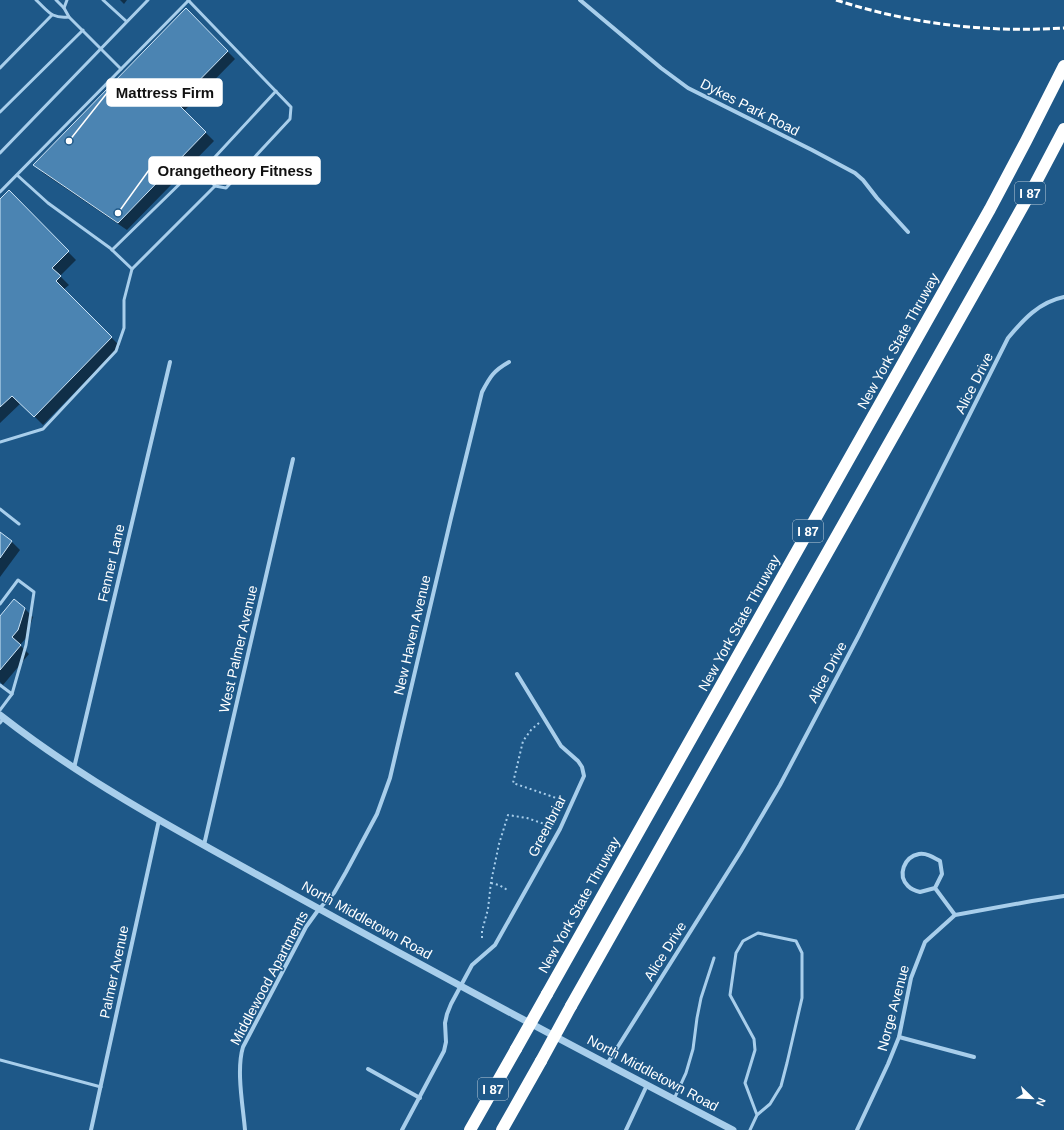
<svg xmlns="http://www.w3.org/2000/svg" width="1064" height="1130" font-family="Helvetica,sans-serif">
  <rect width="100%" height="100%" fill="#1e5888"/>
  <g fill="#0007">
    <polygon points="120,0 127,0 124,4"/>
    <polygon points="186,9 235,59 184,111 214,141 127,230 43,173 35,165"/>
    <polygon points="9,192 76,260 60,276 69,285 63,290 120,346 43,425 21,403 0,423 0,200"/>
    <polygon points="0,534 12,542 20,550 0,577"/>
    <polygon points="25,609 33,617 26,638 20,645 29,654 3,685 0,682 0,617"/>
  </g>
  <g fill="#4b84b2" stroke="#cde5f8">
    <polygon points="186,8 228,51 177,103 206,132 118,223 33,165"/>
    <polygon points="9,190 69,251 52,268 61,276 56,281 112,337 34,417 12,396 0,407 0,199"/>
    <polygon points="0,532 12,541 0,558"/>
    <polygon points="14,599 25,608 18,630 12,637 21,645 0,670 0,616"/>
  </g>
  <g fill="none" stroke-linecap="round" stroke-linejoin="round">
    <g stroke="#a8ceeb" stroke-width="2" stroke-dasharray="2 3" stroke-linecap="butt">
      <polyline points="539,723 531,730 523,741 513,783 565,801"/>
      <polyline points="491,883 499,885 509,891"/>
      <polyline points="482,938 482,931 488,909 491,882 499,844 508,815 527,818 553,827"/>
    </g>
    <g stroke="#a8ceeb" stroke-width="3">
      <path d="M 36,0 C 48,11 51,19 69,17"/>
      <polyline points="56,0 64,8 69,17 121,69"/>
      <polyline points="103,0 126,21"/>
      <polyline points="188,0 291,107 290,119 226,188 215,186"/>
      <polyline points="64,8 67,0"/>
      <polyline points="0,68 52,15"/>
      <polyline points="0,112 83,30"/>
      <polyline points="0,153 148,0"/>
      <polyline points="202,171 276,91"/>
      <polyline points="0,192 189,0"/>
      <polyline points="112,250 198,166 215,186 132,269"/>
      <polyline points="0,442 43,429 116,351 124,328 124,300 132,269 110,248 48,203 17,175"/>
      <polyline points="0,509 19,524"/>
      <polyline points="0,604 18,580 34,592 26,645 12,694"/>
      <polyline points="0,685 12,694 0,710"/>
      <polyline points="0,723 4,718"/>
      <polyline points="0,1060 101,1087"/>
      <polyline points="674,1099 686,1073 693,1049 697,1018 701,998 714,958"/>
      <polyline points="750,1130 757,1115 770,1104 781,1086 787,1063 802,998 802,953 796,941 758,933 743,941 736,953 730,995 754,1039 755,1050 745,1083 757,1115"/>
    </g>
    <g stroke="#a8ceeb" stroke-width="4">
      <polyline points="580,0 661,68 688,88 812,150 855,173 863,180 877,198 908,232"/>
      <polyline points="74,768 170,362"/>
      <polyline points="204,845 293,459"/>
      <path d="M 935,888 L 920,892 C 916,891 911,889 908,886 C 897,875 904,857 919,854 C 927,853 933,857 940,861 L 942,874 L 935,888 L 955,915"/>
      <polyline points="899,1037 974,1057"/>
      <path d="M 607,1064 L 741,851 L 780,785 L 859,635 L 1008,338 C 1023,320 1039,302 1064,297"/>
      <polyline points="368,1069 420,1098"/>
      <polyline points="91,1130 159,820"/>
      <path d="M 245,1130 C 243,1106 236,1070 243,1047 L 306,927 L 319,909 L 334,893 L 346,872 L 377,814 L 390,778 L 451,518 L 482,392 C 490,377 493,371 509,362"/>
      <polyline points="402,1130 444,1051 446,1042 445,1023 447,1014 451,1004 472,965 495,945 560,829 584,776 582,767 578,761 561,746 517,674"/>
      <polyline points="626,1130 647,1085"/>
      <polyline points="857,1130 888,1064 899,1037 911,978 925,942 955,915 1032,901 1064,896"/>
    </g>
    <path stroke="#a8ceeb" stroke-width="7" d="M 0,715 C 88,784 187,836 285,890 C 433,972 583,1052 733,1130"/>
    <g stroke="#fff" stroke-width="12">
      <polyline points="547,994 990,209 1026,141 1064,66"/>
      <polyline points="571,1006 995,256 1033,188 1064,129"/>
      <polyline points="470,1130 516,1049"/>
      <polyline points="502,1130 541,1061"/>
    </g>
    <path stroke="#fff" stroke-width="3" stroke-dasharray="7 3" stroke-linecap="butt" d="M 836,0 C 910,24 987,33 1064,28"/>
    <g stroke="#fff" stroke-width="12">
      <polyline points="516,1049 547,994"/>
      <polyline points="541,1061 571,1006"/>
    </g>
  </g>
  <g text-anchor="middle" stroke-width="3" stroke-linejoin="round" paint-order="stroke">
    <g fill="#1e5888" stroke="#bccddb" stroke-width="1">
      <rect x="1015" y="182" width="30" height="22" rx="3"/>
      <rect x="793" y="520" width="30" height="22" rx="3"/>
      <rect x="478" y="1078" width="30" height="22" rx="3"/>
    </g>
    <g font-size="13" font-weight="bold" fill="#fff">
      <text x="1030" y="198">I 87</text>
      <text x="808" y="536">I 87</text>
      <text x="493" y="1094">I 87</text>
    </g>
    <g font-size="14" fill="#fff" stroke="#1e5888">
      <text transform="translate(750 107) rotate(27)" y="5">Dykes Park Road</text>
      <text transform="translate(898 341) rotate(-61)" y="5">New York State Thruway</text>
      <text transform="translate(974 383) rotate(-63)" y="5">Alice Drive</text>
      <text transform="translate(111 563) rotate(-77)" y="5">Fenner Lane</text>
      <text transform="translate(739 623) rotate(-61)" y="5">New York State Thruway</text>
      <text transform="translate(412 635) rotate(-77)" y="5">New Haven Avenue</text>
      <text transform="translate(238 649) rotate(-77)" y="5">West Palmer Avenue</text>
      <text transform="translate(827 672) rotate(-62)" y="5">Alice Drive</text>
      <text transform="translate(547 826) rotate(-63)" y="5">Greenbriar</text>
      <text transform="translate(579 905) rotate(-61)" y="5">New York State Thruway</text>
      <text transform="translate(367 920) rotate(29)" y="5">North Middletown Road</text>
      <text transform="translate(665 951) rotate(-58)" y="5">Alice Drive</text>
      <text transform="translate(114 972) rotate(-78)" y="5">Palmer Avenue</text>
      <text transform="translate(269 978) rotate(-62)" y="5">Middlewood Apartments</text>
      <text transform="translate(893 1008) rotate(-75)" y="5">Norge Avenue</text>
      <text transform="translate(653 1073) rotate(28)" y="5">North Middletown Road</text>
    </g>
  </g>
  <path fill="none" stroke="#fff" stroke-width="1.5" d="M69 141L107 93M118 213L149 170"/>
  <g fill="#fff" stroke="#1e5888" stroke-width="1.5">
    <circle cx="69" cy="141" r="4"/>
    <circle cx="118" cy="213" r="4"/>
  </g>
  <g fill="#fff" stroke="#fff" stroke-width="1.5">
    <rect x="107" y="79" width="115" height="27" rx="4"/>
    <rect x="149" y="157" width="171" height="27" rx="4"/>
  </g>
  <g font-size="15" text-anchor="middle" font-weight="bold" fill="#111">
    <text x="165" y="98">Mattress Firm</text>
    <text x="235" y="176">Orangetheory Fitness</text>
  </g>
  <g transform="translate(1032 1098) rotate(113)" stroke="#1e5888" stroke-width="3" paint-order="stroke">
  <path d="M0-3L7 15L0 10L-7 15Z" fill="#ffffff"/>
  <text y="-6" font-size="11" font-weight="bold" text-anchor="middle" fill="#ffffff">N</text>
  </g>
</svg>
